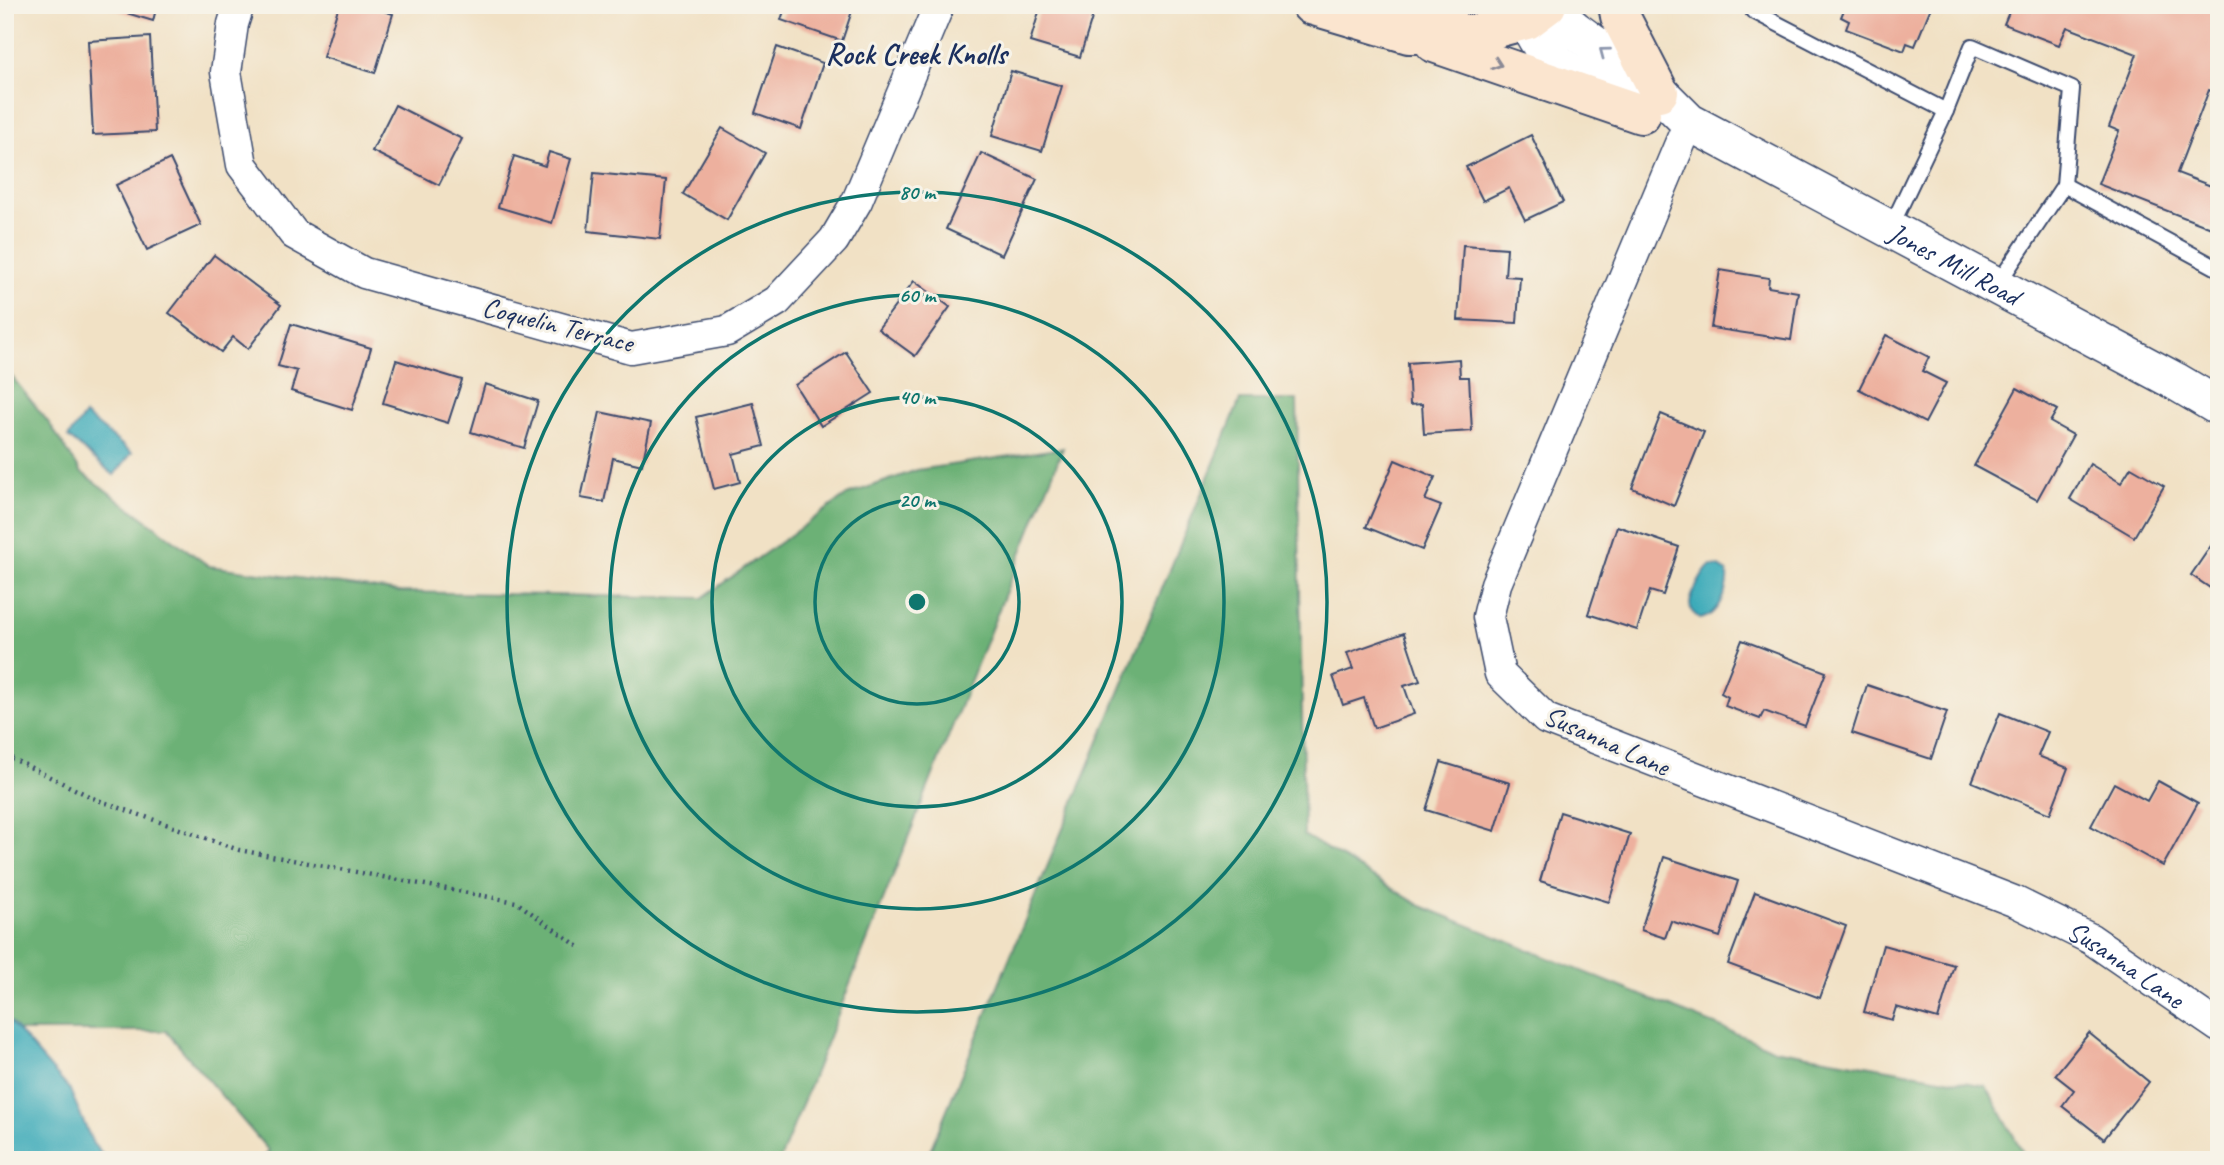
<svg xmlns="http://www.w3.org/2000/svg" width="2224" height="1165" font-family="Caveat,sans-serif">
  <rect width="100%" height="100%" fill="#f7f3e8"/>
  <filter id="ink" filterUnits="userSpaceOnUse"><feTurbulence type="fractalNoise" baseFrequency=".0143" numOctaves="2"/><feDisplacementMap in="SourceGraphic" scale="14" xChannelSelector="R" yChannelSelector="G"/><feConvolveMatrix kernelMatrix="1 2 1 2 8 2 1 2 1" color-interpolation-filters="sRGB"/></filter>
  <filter id="wash" filterUnits="userSpaceOnUse"><feTurbulence type="fractalNoise" baseFrequency=".00686" numOctaves="4" result="noise"/><feDisplacementMap in="SourceGraphic" scale="28" xChannelSelector="R" yChannelSelector="G"/><feGaussianBlur stdDeviation="1.57" result="paint"/><feColorMatrix in="noise" values="0 0 0 0 0 0 0 0 0 0 0 0 0 0 0 0 0 1.4 0 .05"/><feComposite in="paint" operator="in"/></filter>
  <g filter="url(#wash)">
    <rect width="100%" height="100%" fill="#f1e1c5"/>
    <g fill="#6cb176" stroke="#44706a" stroke-width="2">
      <polygon points="5,368 49,423 81,472 209,566 400,592 702,598 847,495 917,470 1063,448 780,1160 261,1160 269,1151 166,1031 18,1031 5,1016"/>
      <polygon points="1240,400 1297,400 1304,835 1421,906 1774,1049 1986,1086 2027,1160 926,1160"/>
    </g>
    <g fill="#3cabb9" stroke="#2c6d8c" stroke-width="2">
      <polygon points="85,415 132,453 114,475 68,437"/>
      <path d="M 1710,566 L 1719,567 L 1727,572 C 1729,589 1718,616 1700,619 C 1695,615 1690,611 1690,604 C 1691,594 1703,572 1710,566 Z"/>
      <polygon points="5,1016 70,1090 93,1144 107,1160 16,1160 5,1154"/>
    </g>
    <g id="blocks">
      <g fill="#edb09e">
        <polygon points="100,5 157,5 153,21"/>
        <polygon points="339,5 365,5 393,14 375,73 323,57"/>
        <polygon points="786,5 854,5 842,41 781,20"/>
        <polygon points="1041,5 1096,5 1080,57 1030,42"/>
        <polygon points="1846,5 1932,5 1915,46 1907,43 1904,51 1846,29 1849,21 1841,17"/>
        <polygon points="2012,5 2219,5 2219,94 2209,90 2177,173 2219,189 2219,231 2098,184 2119,131 2109,127 2137,54 2067,27 2059,45 2004,24"/>
        <polygon points="150,37 155,132 93,135 88,41"/>
        <polygon points="777,47 823,63 801,129 755,113"/>
        <polygon points="1011,71 1062,86 1042,151 992,136"/>
        <polygon points="395,105 462,139 439,185 372,151"/>
        <polygon points="722,128 765,153 727,220 683,194"/>
        <polygon points="1531,135 1563,202 1525,220 1509,188 1483,201 1466,167"/>
        <polygon points="549,152 571,159 552,223 498,207 514,156 545,166"/>
        <polygon points="981,153 1037,179 1002,255 946,229"/>
        <polygon points="170,159 201,225 147,250 116,185"/>
        <polygon points="594,173 666,180 660,239 588,231"/>
        <polygon points="1463,245 1507,248 1505,276 1520,277 1517,323 1458,320"/>
        <polygon points="214,255 281,305 248,349 233,337 221,352 169,313"/>
        <polygon points="1720,270 1769,278 1768,287 1798,292 1791,340 1711,328"/>
        <polygon points="914,281 950,307 915,356 878,329"/>
        <polygon points="291,324 371,348 352,410 291,391 297,371 278,366"/>
        <polygon points="1886,335 1929,357 1922,371 1946,383 1925,423 1859,389"/>
        <polygon points="846,352 873,393 821,426 795,385"/>
        <polygon points="1459,359 1460,377 1469,377 1472,431 1424,434 1422,404 1410,405 1408,363"/>
        <polygon points="396,360 462,380 448,423 383,403"/>
        <polygon points="485,384 538,401 524,448 471,432"/>
        <polygon points="2017,388 2057,410 2050,422 2073,435 2037,500 1974,466"/>
        <polygon points="753,403 764,446 733,454 740,482 714,489 696,417"/>
        <polygon points="600,412 651,423 642,465 613,458 604,502 581,498"/>
        <polygon points="1661,414 1704,432 1674,506 1632,488"/>
        <polygon points="1395,460 1435,477 1425,500 1441,506 1422,550 1366,527"/>
        <polygon points="2090,464 2121,483 2131,467 2164,486 2134,537 2070,499"/>
        <polygon points="1617,526 1679,547 1663,595 1650,591 1637,630 1588,614"/>
        <polygon points="2217,537 2219,538 2219,594 2191,575"/>
        <polygon points="1404,633 1420,681 1404,686 1414,714 1374,728 1364,698 1343,705 1333,676 1353,669 1347,653"/>
        <polygon points="1742,640 1826,672 1805,726 1764,711 1760,719 1725,706 1728,697 1721,693"/>
        <polygon points="1867,685 1947,712 1931,759 1852,733"/>
        <polygon points="2000,713 2048,732 2038,756 2068,768 2050,814 1972,782"/>
        <polygon points="1441,762 1510,783 1495,831 1426,810"/>
        <polygon points="2158,781 2198,803 2163,866 2091,826 2114,783 2147,801"/>
        <polygon points="1560,812 1630,834 1609,902 1540,881"/>
        <polygon points="1664,857 1738,881 1720,937 1671,921 1665,938 1641,930"/>
        <polygon points="1755,892 1846,926 1820,998 1728,964"/>
        <polygon points="1883,945 1954,965 1938,1019 1896,1007 1892,1020 1864,1012"/>
        <polygon points="2089,1033 2149,1082 2104,1139 2062,1106 2074,1090 2055,1075"/>
      </g>
    </g>
  </g>
  <g filter="url(#ink)">
    <use href="#blocks" fill-opacity="0" stroke="#3b4a6d" stroke-width="2"/>
    <g fill="none" stroke-linecap="round" stroke-linejoin="round">
      <defs>
        <g id="service">
          <polyline points="1755,5 1753,11 1946,111 1972,46 2072,89 2064,185 1997,285"/>
          <polyline points="2064,185 2219,269"/>
          <polyline points="1890,229 1946,111"/>
        </g>
        <g id="minor">
          <polyline points="239,5 233,24 226,72 242,165 294,234 364,273 631,348 727,331 777,301 834,240 857,201 939,5"/>
          <path id="s1" d="M 1689,122 L 1496,584 L 1488,617 L 1500,674 L 1546,719 L 2016,902 L 2091,939 L 2219,1027"/>
        </g>
        <g id="tertiary">
          <path d="M 1523,5 C 1536,58 1565,68 1607,94"/>
          <path id="s2" d="M 1546,5 L 1575,30 L 1659,92 L 1689,122 L 2175,381 L 2219,407"/>
        </g>
        <g id="secondary">
          <polyline points="1311,5 1409,34 1474,34 1527,20 1547,5"/>
          <polyline points="1387,5 1402,10 1449,5"/>
          <polyline points="1618,5 1620,16 1659,92"/>
          <polyline points="1434,43 1641,114"/>
        </g>
      </defs>
      <use href="#service" stroke="#3b4a6d" stroke-width="18"/>
      <use href="#minor" stroke="#3b4a6d" stroke-width="33"/>
      <use href="#tertiary" stroke="#3b4a6d" stroke-width="40"/>
      <use href="#secondary" stroke="#3b4a6d" stroke-width="42"/>
      <polyline stroke="#3b4a6d" stroke-width="4.5" stroke-dasharray="2 5" stroke-linecap="butt" points="5,755 95,799 239,850 516,902 582,949"/>
      <use href="#service" stroke="#fff" stroke-width="14"/>
      <use href="#minor" stroke="#fff" stroke-width="30"/>
      <use href="#tertiary" stroke="#fff" stroke-width="37"/>
      <use href="#secondary" stroke="#fbe5cf" stroke-width="38"/>
    </g>
    <defs><path id="oneway-chevron" d="M-2-3.5L2.5 0L-2 3.5" fill="none" stroke-width="1.6" stroke-linecap="round" stroke-linejoin="round" transform="scale(1.75)"/></defs>
    <use stroke="#8d97ae" href="#oneway-chevron" transform="translate(1604 52) rotate(-143)"/>
    <use stroke="#8b8a96" href="#oneway-chevron" transform="translate(1497 64) rotate(19)"/>
  </g>
  <g fill="none" stroke="#0f766e" stroke-width="3.5">
    <circle cx="917" cy="602" r="102"/>
    <circle cx="917" cy="602" r="205"/>
    <circle cx="917" cy="602" r="307"/>
    <circle cx="917" cy="602" r="410"/>
  </g>
  <g text-anchor="middle" stroke-width="6" stroke-linejoin="round" paint-order="stroke">
    <g font-size="28" fill="#1b2f5e" stroke="#f7f3e8">
      <text dy="10" stroke="none"><textPath href="#s2" startOffset="486">Jones Mill Road</textPath></text>
      <text transform="translate(558 324) rotate(14)" y="10">Coquelin Terrace</text>
      <text transform="translate(1607 740) rotate(24)" y="10">Susanna Lane</text>
      <text dy="10" stroke="none"><textPath href="#s1" startOffset="1288">Susanna Lane</textPath></text>
    </g>
    <g font-size="30" font-weight="bold" fill="#1b2f5e" stroke="#f7f3e8">
      <text x="916" y="64">Rock Creek Knolls</text>
    </g>
  </g>
  <circle cx="917" cy="602" r="10" fill="#0f766e" stroke="#f7f3e8" stroke-width="3.5"/>
  <g font-size="21" text-anchor="middle" font-weight="bold" fill="#0f766e" stroke="#f7f3e8" stroke-width="6" stroke-linejoin="round" paint-order="stroke">
    <text x="917" y="199">80 m</text>
    <text x="917" y="302">60 m</text>
    <text x="917" y="404">40 m</text>
    <text x="917" y="507">20 m</text>
  </g>
  <rect width="2224" height="1165" fill="none" stroke="#f7f3e8" stroke-width="28"/>
</svg>
